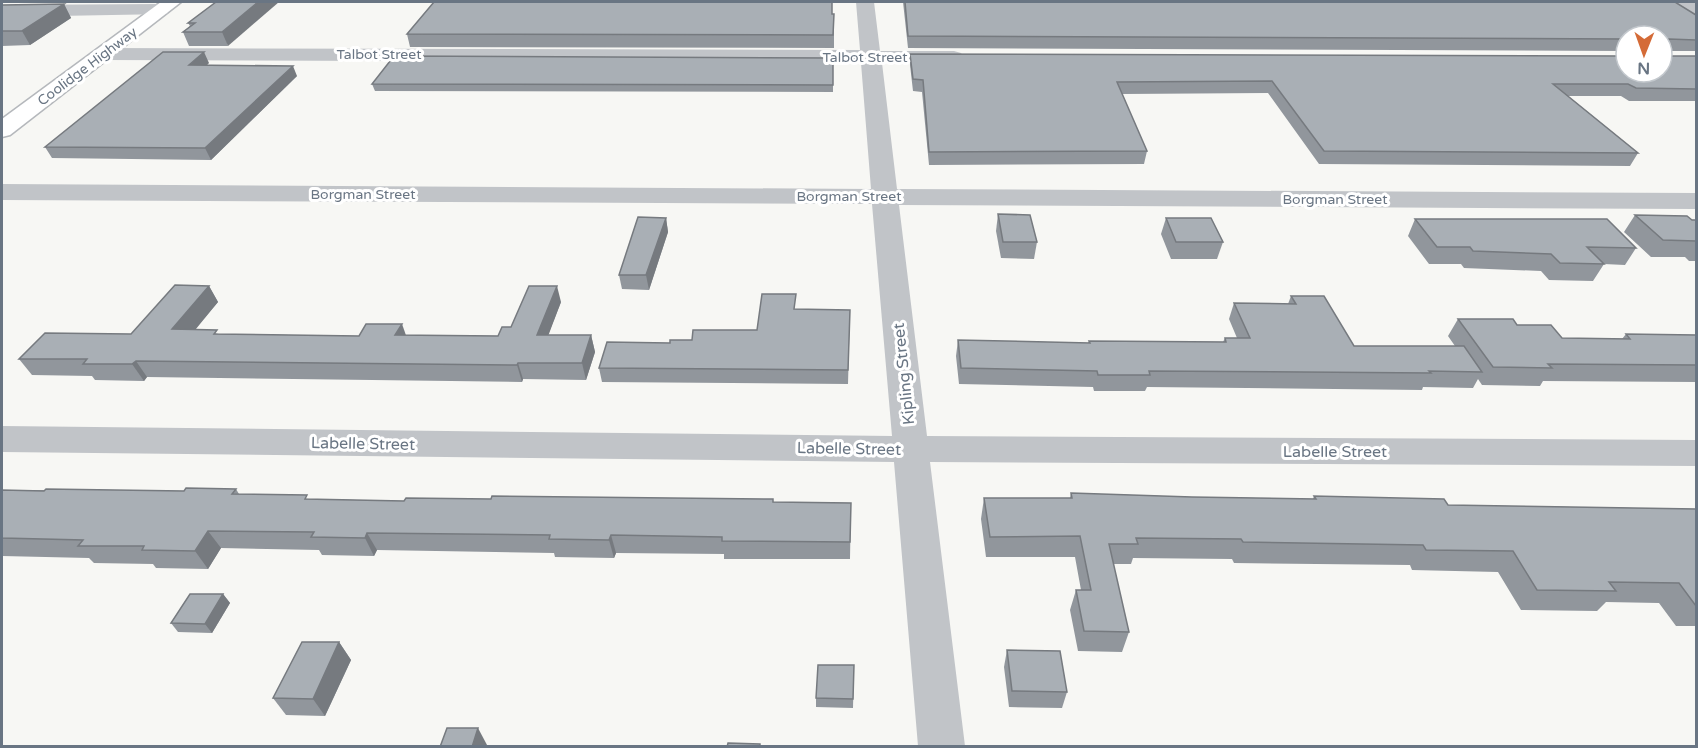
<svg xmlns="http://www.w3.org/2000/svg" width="1698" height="748" font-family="'Varela Round',sans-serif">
  <rect width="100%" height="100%" fill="#f7f7f4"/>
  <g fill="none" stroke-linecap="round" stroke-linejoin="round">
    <defs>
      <polygon id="major" points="161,2 181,2 10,135 2,137 2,119"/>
    </defs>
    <use href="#major" stroke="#b5b8bc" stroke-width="3"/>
    <g fill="#c1c4c8" fill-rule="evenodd">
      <polygon points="856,2 874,2 880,51 954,51 961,53 964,57 961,61 954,63 882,63 897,189 1696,193 1696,209 899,205 927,436 1696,440 1696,466 930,462 965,746 918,746 894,462 2,452 2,426 892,436 872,204 2,200 2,184 871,189 861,63 104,60 97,58 94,54 97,50 104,48 860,50"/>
      <polygon points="1675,2 1696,2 1696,15 1689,13"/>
      <polygon points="160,4 167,6 169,10 167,14 2,17 2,5"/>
    </g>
    <use href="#major" fill="#fff" fill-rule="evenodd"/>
  </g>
  <g fill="#91969c">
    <polygon points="2,2 96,2 2,3"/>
    <polygon points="216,2 228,46 189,46 183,32 190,26 188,23"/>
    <polygon points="903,2 1675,2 1696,15 1696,51 1667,51 1667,53 1669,56 1696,56 1696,101 1629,101 1621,96 1568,96 1638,153 1630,166 1319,164 1268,93 1122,94 1147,151 1144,164 929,165 922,92 913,91 910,65 910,54 1626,72 1662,36 1626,36 1626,51 908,48"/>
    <polygon points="64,4 71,18 30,45 2,46 2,6"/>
    <polygon points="834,14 834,48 410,47 407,34"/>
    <polygon points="833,58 833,92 375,91 372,84"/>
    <polygon points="209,63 207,65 297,76 211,160 52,158 45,147"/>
    <polygon points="998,214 1037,242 1034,259 1001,258 996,231"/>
    <polygon points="1635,215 1696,220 1696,261 1689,261 1685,257 1651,257 1624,232"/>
    <polygon points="666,218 668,232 649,290 622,289 619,275"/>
    <polygon points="1166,218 1223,242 1217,259 1171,259 1161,234"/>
    <polygon points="1415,219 1636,248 1625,265 1604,264 1593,281 1549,280 1541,271 1464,268 1461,264 1429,264 1408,236"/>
    <polygon points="209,286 218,302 195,329 219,334 359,336 406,335 498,336 511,327 561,302 548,335 591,335 595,352 586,380 523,379 522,382 147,377 144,381 95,380 92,376 32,375 19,359 131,334"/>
    <polygon points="1291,296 1354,346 1455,346 1448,336 1458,319 1517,325 1562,338 1622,339 1626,334 1696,335 1696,382 1543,381 1540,386 1482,385 1478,379 1473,388 1423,387 1422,390 1147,387 1145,391 1094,391 1093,387 959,384 956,356 958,340 1088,343 1089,341 1223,342 1225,338 1237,338 1229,319 1234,303 1288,304"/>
    <polygon points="796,309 850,310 848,384 602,382 599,368 670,343 757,330"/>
    <polygon points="236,489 239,494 310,499 404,501 491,499 773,499 773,502 851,503 850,559 724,559 724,554 616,553 614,558 555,557 554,553 377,550 374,556 322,555 319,550 221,548 208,569 156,568 153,564 94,563 89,558 2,556 2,490 184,491"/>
    <polygon points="1071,493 1192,497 1313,499 1314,496 1448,505 1696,509 1696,626 1676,626 1659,603 1606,602 1597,611 1521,610 1498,572 1412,570 1410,565 1234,563 1232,559 1133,558 1131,564 1113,564 1129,632 1122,652 1078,651 1070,610 1076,590 1081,590 1075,557 986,557 981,519 984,498 1070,498"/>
    <polygon points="223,594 230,603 212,633 178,632 171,623"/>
    <polygon points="339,642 351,660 325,716 286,715 273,698"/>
    <polygon points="1007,650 1067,692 1062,708 1009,707 1004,667"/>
    <polygon points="854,665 853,708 816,707 816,698"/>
  </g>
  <g fill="#767a7f">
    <polygon points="258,2 279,2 228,46 222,32"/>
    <polygon points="64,4 71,18 30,45 22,31"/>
    <polygon points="204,52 209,63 195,76 189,65"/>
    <polygon points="293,66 297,76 211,160 205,148"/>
    <polygon points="666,218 668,232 649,290 646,275"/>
    <polygon points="209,286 218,302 182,346 172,329"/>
    <polygon points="557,286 561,302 542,352 537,335"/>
    <polygon points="402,324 408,341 395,335"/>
    <polygon points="591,335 595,352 586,380 582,363"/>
    <polygon points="136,361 147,377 144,381 132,364"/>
    <polygon points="518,363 523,379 522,382 517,365"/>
    <polygon points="208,531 221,548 208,569 195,551"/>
    <polygon points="367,533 377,550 374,556 365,538"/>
    <polygon points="611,535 616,553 614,558 609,540"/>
    <polygon points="223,594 230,603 212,633 205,624"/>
    <polygon points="339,642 351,660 325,716 313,699"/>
    <polygon points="478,728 487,745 486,747 472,747"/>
  </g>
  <g fill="#a9afb5" stroke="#767a7f" stroke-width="1.5">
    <polygon points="216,2 258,2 222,32 183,32 195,23 188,23"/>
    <polygon points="434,2 832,2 832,14 834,14 833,35 407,34"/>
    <polygon points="905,2 1675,2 1696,15 1696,40 1669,39 1667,41 1667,53 1669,56 1696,56 1696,89 1636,88 1628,84 1553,84 1638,153 1324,151 1272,81 1117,82 1147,151 929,152 923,80 913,79 910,54 1626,56 1626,72 1662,72 1662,36 1626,36 1626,39 908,36"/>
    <polygon points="64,4 22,31 2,31 2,5"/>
    <polygon points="163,52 204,52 189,65 293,66 205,148 45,147"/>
    <polygon points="394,56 833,58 833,85 372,84"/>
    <polygon points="998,214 1030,215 1037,242 1003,242"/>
    <polygon points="1635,215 1687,216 1692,220 1696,220 1696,241 1663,240"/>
    <polygon points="638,217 666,218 646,275 619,275"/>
    <polygon points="1166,218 1211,218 1223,242 1176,242"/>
    <polygon points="1415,219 1607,219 1636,248 1587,247 1604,264 1560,263 1551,254 1473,251 1470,247 1437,247"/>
    <polygon points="175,285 209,286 172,329 217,330 214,334 359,336 366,324 402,324 395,335 498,336 502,327 511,327 529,286 557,286 537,335 591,335 582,363 518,363 517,365 136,361 132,364 83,364 87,359 19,359 45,333 131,334"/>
    <polygon points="762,294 796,294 794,309 850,310 848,370 599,368 607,342 670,343 670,340 692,340 693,330 757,330"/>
    <polygon points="1291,296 1324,296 1354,346 1464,346 1482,372 1429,371 1431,373 1149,371 1150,375 1098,375 1097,371 961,368 958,340 1090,343 1089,341 1226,342 1225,338 1250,338 1234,303 1296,304"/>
    <polygon points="1458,319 1513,319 1517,325 1551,325 1562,338 1630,339 1626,334 1696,335 1696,365 1548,364 1552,368 1493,367"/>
    <polygon points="186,488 236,489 232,494 307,495 305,499 404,501 406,498 491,499 492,496 773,499 773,502 851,503 850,542 722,541 722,537 611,535 609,540 549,539 550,535 367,533 365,538 311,537 314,532 208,531 195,551 142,550 144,546 78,546 83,540 2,538 2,490 44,491 46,489 184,491"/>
    <polygon points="1071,493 1192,497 1316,499 1314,496 1444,499 1448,505 1696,509 1696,606 1679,583 1609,582 1616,591 1537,590 1513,551 1426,550 1423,545 1243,542 1241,539 1136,538 1138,544 1109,544 1129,632 1084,631 1076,590 1091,590 1080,536 990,537 984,498 1072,498"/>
    <polygon points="190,594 223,594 205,624 171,623"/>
    <polygon points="302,642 339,642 313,699 273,698"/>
    <polygon points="1007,650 1060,651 1067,692 1012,691"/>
    <polygon points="818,665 854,665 853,699 816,698"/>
    <polygon points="447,728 478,728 472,747 440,747"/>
    <polygon points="728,743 760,744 760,747 727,747"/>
  </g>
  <g text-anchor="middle" stroke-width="6" stroke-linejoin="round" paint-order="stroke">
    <g font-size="14" fill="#697583" stroke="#fff">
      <text x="379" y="59">Talbot Street</text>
      <text x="865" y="62">Talbot Street</text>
      <text transform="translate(87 66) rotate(-37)" y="5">Coolidge Highway</text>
      <text x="363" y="199">Borgman Street</text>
      <text x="849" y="201">Borgman Street</text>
      <text x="1335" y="204">Borgman Street</text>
    </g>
    <g font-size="16" fill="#697583" stroke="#fff">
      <text transform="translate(903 374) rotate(-96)" y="6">Kipling Street</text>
      <text transform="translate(363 443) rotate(1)" y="6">Labelle Street</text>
      <text transform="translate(849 448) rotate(1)" y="6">Labelle Street</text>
      <text x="1335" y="457">Labelle Street</text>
    </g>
  </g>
  <rect width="1698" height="748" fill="none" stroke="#697583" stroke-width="6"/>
  <g transform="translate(1644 54) rotate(181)"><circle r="28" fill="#ffffff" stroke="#c3c8cd" stroke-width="1.5"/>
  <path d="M0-4.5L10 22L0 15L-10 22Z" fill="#d46b37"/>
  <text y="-9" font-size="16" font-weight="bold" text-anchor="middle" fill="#697583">N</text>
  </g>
</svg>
